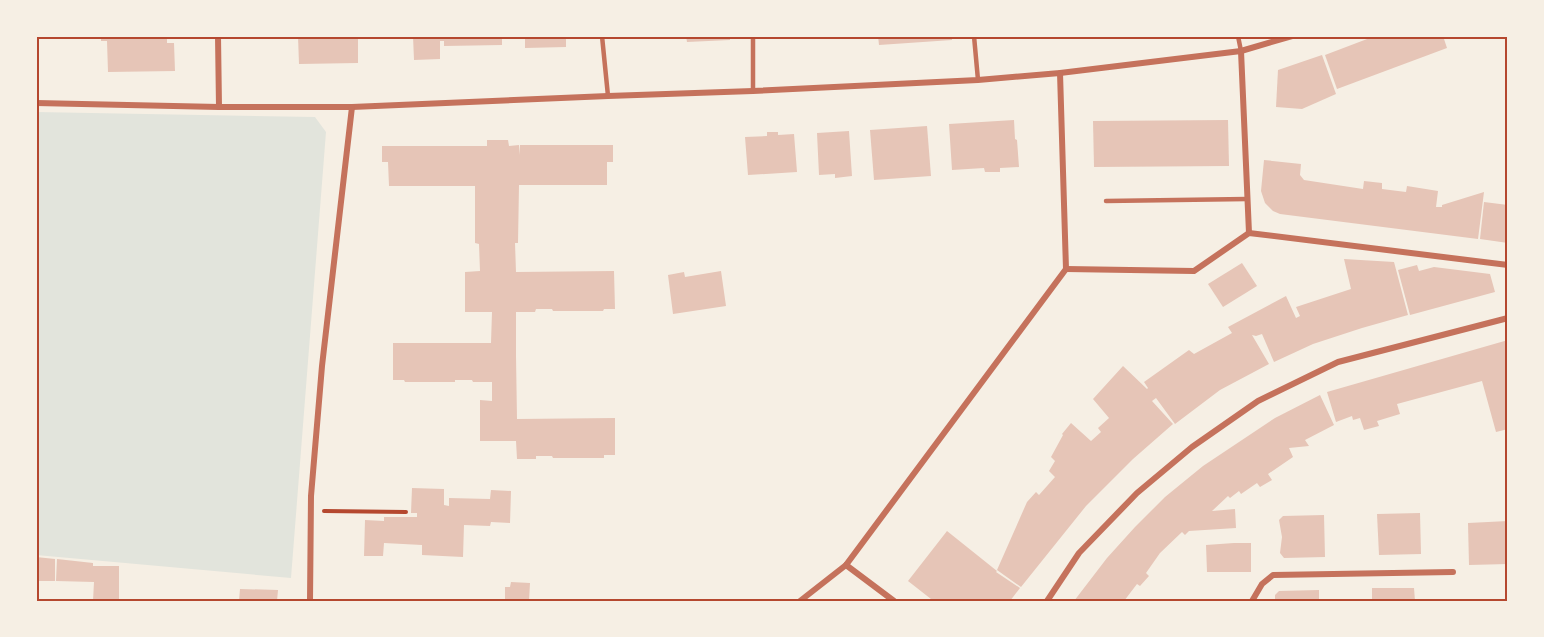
<svg xmlns="http://www.w3.org/2000/svg" width="1544" height="637" font-family="Spectral,serif">
  <rect width="100%" height="100%" fill="#f6efe4"/>
  <polygon fill="#e2e4dc" points="36,112 315,117 326,132 291,578 36,555"/>
  <g fill="#e6c5b7">
    <polygon points="101,36 167,36 167,43 174,43 175,71 108,72 107,41 101,41"/>
    <polygon points="298,36 358,36 358,63 299,64"/>
    <polygon points="413,36 502,36 502,45 444,46 444,41 440,41 440,59 414,60"/>
    <polygon points="525,36 566,36 566,47 525,48"/>
    <polygon points="686,36 730,36 730,40 687,42"/>
    <polygon points="878,36 952,36 952,40 879,45"/>
    <polygon points="1375,36 1443,36 1447,48 1337,89 1325,55"/>
    <polygon points="1322,55 1336,94 1302,109 1276,107 1278,70"/>
    <polygon points="1014,120 1015,139 1017,140 1019,167 1000,168 1000,172 985,172 984,168 952,170 949,124"/>
    <polygon points="1228,120 1229,166 1094,167 1093,121"/>
    <polygon points="927,126 931,176 874,180 870,130"/>
    <polygon points="849,131 852,176 835,178 835,174 819,175 817,133"/>
    <polygon points="767,132 778,132 778,135 794,134 797,172 748,175 745,137 767,136"/>
    <polygon points="487,140 508,140 509,146 519,145 519,155 520,145 613,145 613,162 607,162 607,185 519,185 518,243 515,243 516,272 614,271 615,309 604,309 603,311 553,311 552,309 536,309 535,312 516,312 516,356 517,419 615,418 615,455 604,455 604,458 553,458 552,456 536,456 536,459 517,459 516,441 480,441 480,400 492,401 492,382 473,382 472,380 455,380 455,382 405,382 404,380 393,380 393,343 491,343 492,312 465,312 465,272 480,271 479,244 475,243 475,186 389,186 388,162 382,162 382,146 487,146"/>
    <polygon points="1264,160 1301,164 1300,175 1304,180 1363,189 1364,181 1382,183 1382,189 1406,192 1407,186 1438,191 1436,207 1442,207 1442,205 1484,192 1478,239 1280,214 1273,211 1265,203 1261,191"/>
    <polygon points="1484,202 1508,205 1508,243 1480,239"/>
    <polygon points="1344,259 1394,262 1408,315 1362,328 1313,344 1274,362 1262,334 1256,336 1252,335 1269,364 1220,390 1175,424 1156,398 1152,401 1173,424 1133,459 1086,506 1021,587 997,570 1027,502 1036,492 1039,495 1055,477 1049,471 1055,461 1051,457 1063,435 1062,434 1071,423 1091,441 1101,432 1098,428 1109,418 1093,399 1123,366 1147,389 1148,388 1144,382 1189,350 1194,354 1232,333 1228,327 1286,296 1296,318 1300,316 1296,307 1351,289"/>
    <polygon points="1242,263 1257,286 1223,307 1208,284"/>
    <polygon points="1417,265 1419,271 1434,267 1490,274 1495,292 1410,315 1398,270"/>
    <polygon points="721,271 726,306 673,314 668,275 684,272 685,277"/>
    <polygon points="1508,340 1508,429 1496,432 1482,381 1397,404 1400,414 1377,421 1379,426 1364,430 1360,418 1353,420 1352,416 1336,422 1327,392"/>
    <polygon points="1320,395 1334,425 1305,440 1309,446 1289,448 1293,457 1268,474 1272,480 1260,487 1257,483 1241,494 1239,491 1230,498 1228,496 1212,511 1235,509 1236,528 1189,531 1185,535 1182,532 1160,553 1146,573 1149,576 1140,586 1137,584 1124,601 1074,601 1107,558 1135,527 1165,497 1203,466 1275,418"/>
    <polygon points="412,488 444,489 444,505 449,506 449,498 490,499 491,490 511,491 510,523 491,522 490,526 464,525 463,557 422,555 422,545 384,543 383,556 364,556 365,520 384,521 384,517 417,517 417,513 411,513"/>
    <polygon points="1420,513 1421,554 1379,555 1377,514"/>
    <polygon points="1324,515 1325,557 1284,558 1280,553 1282,537 1279,520 1283,516"/>
    <polygon points="1508,521 1508,564 1469,565 1468,523"/>
    <polygon points="947,531 997,571 996,572 1020,588 1010,601 930,601 931,599 908,581"/>
    <polygon points="1234,543 1251,543 1251,572 1207,572 1206,545"/>
    <polygon points="36,557 55,559 55,581 36,581"/>
    <polygon points="57,559 93,563 93,566 119,566 119,601 93,601 94,582 56,581"/>
    <polygon points="511,582 530,583 529,601 505,601 505,587 510,587"/>
    <polygon points="1372,588 1414,588 1415,601 1372,601"/>
    <polygon points="240,589 278,590 277,601 239,601"/>
    <polygon points="1319,590 1319,601 1275,601 1275,595 1279,591"/>
  </g>
  <g fill="none" stroke-linecap="round" stroke-linejoin="round">
    <polyline stroke="#b5482f" stroke-width="4" points="324,511 406,512"/>
    <g stroke="#c5725c" stroke-width="4.5">
      <polyline points="602,36 608,96"/>
      <polyline points="753,36 753,91"/>
      <polyline points="974,36 978,80"/>
      <polyline points="1238,36 1241,51"/>
      <polyline points="1106,201 1247,199"/>
    </g>
    <g stroke="#c5725c" stroke-width="6">
      <polyline points="218,36 219,107"/>
      <polyline points="1241,51 1249,233"/>
      <polyline points="36,103 219,107 352,107 608,96 753,91 978,80 1060,73 1241,51 1292,36"/>
      <polyline points="1066,269 1194,271 1249,233 1508,265"/>
      <polyline points="846,565 894,601"/>
      <polyline points="310,601 311,496 322,366 352,107"/>
      <polyline points="800,601 846,565 1066,269 1060,73"/>
      <polyline points="1047,601 1079,553 1137,493 1192,447 1258,401 1338,362 1508,318"/>
      <polyline points="1252,601 1262,584 1273,575 1453,572"/>
    </g>
  </g>
  <rect width="1544" height="637" fill="none" stroke="#f6efe4" stroke-width="75"/>
  <rect x="38" y="38" width="1468" height="562" fill="none" stroke="#b5482f" stroke-width="2"/>
</svg>
